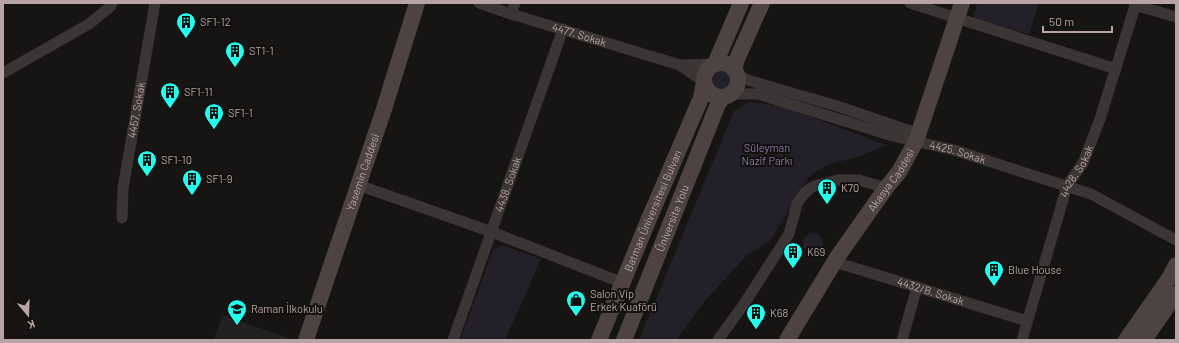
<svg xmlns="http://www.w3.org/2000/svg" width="1179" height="343" font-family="Barlow,sans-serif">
  <rect width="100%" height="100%" fill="#161514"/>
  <polygon fill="#232020" points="222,315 289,338 288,340 214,340"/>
  <g fill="#23202a">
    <polygon points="977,3 1039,3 1029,34 973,18"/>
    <circle cx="720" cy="80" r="13"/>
    <polygon points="748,102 759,103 788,108 886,145 861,156 829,164 820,169 809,177 770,241 747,255 704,302 676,340 639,340 734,111"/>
    <circle cx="813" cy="243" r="10"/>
    <polygon points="502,245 541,259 505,340 460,340 493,250"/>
  </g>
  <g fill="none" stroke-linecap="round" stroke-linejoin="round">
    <g stroke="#3c3535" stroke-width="11">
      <path id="s1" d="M 479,3 L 511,14 L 680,65"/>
      <polyline points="910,3 1116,69"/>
      <polyline points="1135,5 1176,17"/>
      <polyline points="511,14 515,3"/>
      <polyline points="3,73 89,24 110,7 112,3"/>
      <polyline points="737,75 748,80 840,107 919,134"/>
      <polyline points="704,82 680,65 715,64"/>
      <path id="s2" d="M 729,95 L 740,94 L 758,94 L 896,137 L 954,150 L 1091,194 L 1176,240"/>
      <polyline points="358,185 492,232 623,283"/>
      <path id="s3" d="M 122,218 L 123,188 L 155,3"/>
      <path id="s4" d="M 835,262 L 1027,321"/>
      <path id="s5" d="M 453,340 L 563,29"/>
      <polyline points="718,340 744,304 789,234 797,204 803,195 808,190 814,186 838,180 859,180 886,188"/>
      <polyline points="902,340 917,287"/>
      <path id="s6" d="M 1022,340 L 1067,186 L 1083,163 L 1100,119 L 1136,3"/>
    </g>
    <g stroke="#4c4342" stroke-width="16">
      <circle cx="721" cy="80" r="17"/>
      <polyline points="715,64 741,3"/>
      <polyline points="734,70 737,59 762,3"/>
      <path id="s7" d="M 306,340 L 384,109 L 417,3"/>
      <path id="s8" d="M 599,340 L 648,221 L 701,98 L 704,82"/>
      <path id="s9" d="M 624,340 L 718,104 L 723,97"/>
      <path id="s10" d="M 787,340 L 838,256 L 886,188 L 899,172 L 916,141 L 962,3"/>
      <polyline points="1126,340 1170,277 1176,265"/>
      <polyline points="1144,340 1176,294"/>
    </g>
  </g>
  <defs>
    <symbol id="building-pin" viewBox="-11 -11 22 30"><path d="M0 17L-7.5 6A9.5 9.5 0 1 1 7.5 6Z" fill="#23ffef" stroke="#11100f"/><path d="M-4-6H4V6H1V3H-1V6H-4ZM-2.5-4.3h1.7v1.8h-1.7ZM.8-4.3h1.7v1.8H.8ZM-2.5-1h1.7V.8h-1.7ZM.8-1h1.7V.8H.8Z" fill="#111"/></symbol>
    <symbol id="shop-pin" viewBox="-11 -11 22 30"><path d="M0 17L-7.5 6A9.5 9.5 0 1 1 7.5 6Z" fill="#23ffef" stroke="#11100f"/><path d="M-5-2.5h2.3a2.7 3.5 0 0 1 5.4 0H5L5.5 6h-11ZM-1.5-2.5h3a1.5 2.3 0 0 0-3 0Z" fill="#111"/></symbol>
    <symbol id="school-pin" viewBox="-11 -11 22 30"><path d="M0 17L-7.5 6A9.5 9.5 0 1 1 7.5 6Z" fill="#23ffef" stroke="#11100f"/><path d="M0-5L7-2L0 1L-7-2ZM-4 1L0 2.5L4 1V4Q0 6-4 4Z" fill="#111"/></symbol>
  </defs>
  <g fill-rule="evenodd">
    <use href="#building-pin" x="175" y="11" width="22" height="30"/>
    <use href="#building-pin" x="224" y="40" width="22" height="30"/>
    <use href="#building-pin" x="159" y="81" width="22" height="30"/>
    <use href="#building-pin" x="203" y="102" width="22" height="30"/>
    <use href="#building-pin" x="136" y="149" width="22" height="30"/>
    <use href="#building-pin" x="181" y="168" width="22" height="30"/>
    <use href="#building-pin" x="816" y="177" width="22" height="30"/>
    <use href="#building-pin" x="782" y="241" width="22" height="30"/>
    <use href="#building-pin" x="983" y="259" width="22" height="30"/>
    <use href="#shop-pin" x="565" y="289" width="22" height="30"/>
    <use href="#school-pin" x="226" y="298" width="22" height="30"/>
    <use href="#building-pin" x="745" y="302" width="22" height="30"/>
  </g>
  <g text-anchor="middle" stroke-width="4" stroke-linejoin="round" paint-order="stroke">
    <g font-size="11" fill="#b8a4a5" stroke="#11100f" text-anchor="start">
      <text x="200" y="26">SF1-12</text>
      <text x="249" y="55">ST1-1</text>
      <text x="184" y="96">SF1-11</text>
      <text x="228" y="117">SF1-1</text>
      <text x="161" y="164">SF1-10</text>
      <text x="206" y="183">SF1-9</text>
      <text x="841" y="192">K70</text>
      <text x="807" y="256">K69</text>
      <text x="1008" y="274">Blue House</text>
      <text x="590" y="298">Salon Vip<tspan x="590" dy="13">Erkek Kuaförü</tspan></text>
      <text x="251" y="313">Raman İlkokulu</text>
      <text x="770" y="317">K68</text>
    </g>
    <g font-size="11" fill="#b8a4a5" stroke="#11100f">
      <text dy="4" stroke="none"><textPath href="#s1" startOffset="105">4477. Sokak</textPath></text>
      <text dy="4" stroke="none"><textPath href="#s3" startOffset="109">4457. Sokak</textPath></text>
      <text dy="4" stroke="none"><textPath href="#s2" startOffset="237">4425. Sokak</textPath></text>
      <text dy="4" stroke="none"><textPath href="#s6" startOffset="178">4428. Sokak</textPath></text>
      <text dy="4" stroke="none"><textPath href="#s7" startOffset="177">Yasemin Caddesi</textPath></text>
      <text dy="4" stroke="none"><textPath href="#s10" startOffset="191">Akasya Caddesi</textPath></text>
      <text dy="4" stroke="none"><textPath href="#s5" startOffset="165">4438. Sokak</textPath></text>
      <text dy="4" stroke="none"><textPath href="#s8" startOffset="140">Batman Üniversitesi Bulvarı</textPath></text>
      <text dy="4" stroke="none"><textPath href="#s9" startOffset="131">Üniversite Yolu</textPath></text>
      <text dy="4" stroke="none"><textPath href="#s4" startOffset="100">4432/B. Sokak</textPath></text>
    </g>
    <g font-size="11" fill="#8779a5" stroke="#11100f">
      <text x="767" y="152">Süleyman<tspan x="767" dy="13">Nazif Parkı</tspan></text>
    </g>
  </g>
  <rect width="1179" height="343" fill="none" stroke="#b8a4a5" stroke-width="8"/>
  <g transform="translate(28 315) rotate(161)" stroke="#11100f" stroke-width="3" paint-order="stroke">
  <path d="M0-3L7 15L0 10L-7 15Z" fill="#b8a4a5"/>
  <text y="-6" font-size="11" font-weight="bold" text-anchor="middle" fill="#b8a4a5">K</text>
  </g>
  <path d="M1043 26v6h69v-6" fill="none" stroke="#b8a4a5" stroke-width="2"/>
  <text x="1049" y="26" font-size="12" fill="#b8a4a5" stroke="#11100f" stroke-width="3" paint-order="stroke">50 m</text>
</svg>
